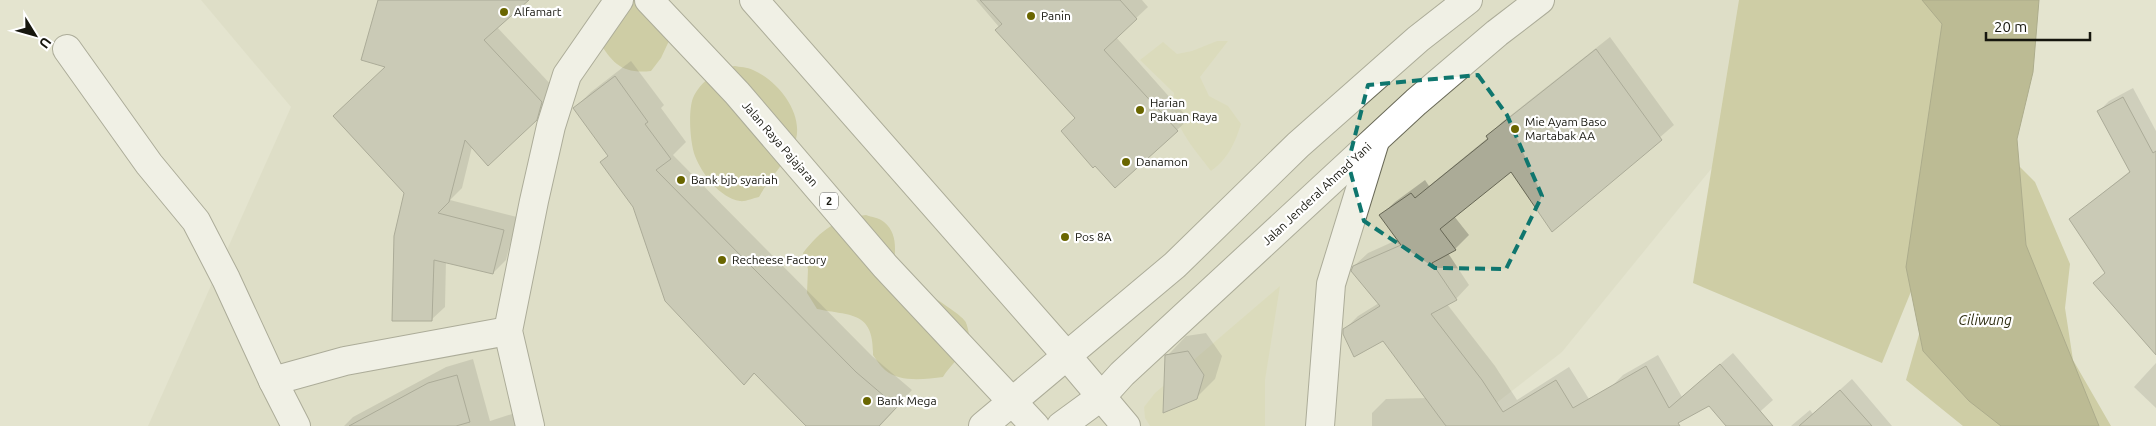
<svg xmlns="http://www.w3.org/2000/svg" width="2156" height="426" font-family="Ubuntu,sans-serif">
  <rect width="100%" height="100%" fill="#e4e4cf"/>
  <polygon fill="#d8d8bc" points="201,0 1766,0 1729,147 1562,352 1467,426 148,426 291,107"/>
  <g fill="#d1d1a5">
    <path d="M 1217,41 L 1228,41 L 1200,77 L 1209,96 L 1228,106 L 1241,124 C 1235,143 1228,159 1211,171 C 1194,148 1170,124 1174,93 L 1140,60 L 1163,42 L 1177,54 L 1192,51 Z"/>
    <polygon points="1280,286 1265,380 1265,426 1150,426 1145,418 1144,407 1155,393"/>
  </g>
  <g fill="#b3b171">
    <path d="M 606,0 L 667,0 L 675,28 L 661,58 L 651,71 C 622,74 613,64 598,40 Z"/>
    <polygon points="1739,0 2017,0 1983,114 1882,363 1693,283"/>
    <path d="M 734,66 C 740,67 747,67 753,70 C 777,80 803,112 796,139 C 793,154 767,181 759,197 C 753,198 745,202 740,201 C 720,198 702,174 695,156 C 690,143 688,111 693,98 C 701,80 717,72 734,66 Z"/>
    <polygon points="2013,160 2035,182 2070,264 2065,308 2073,360 2111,426 1963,426 1906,380 1961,188"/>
    <path d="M 866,215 C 871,217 880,218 884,222 C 899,234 895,254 893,271 C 904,279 961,313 965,321 C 967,324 969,332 969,336 C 969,350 950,365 943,377 C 925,379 900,383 885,370 C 880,366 876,359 873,355 C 874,311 851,316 817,309 L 807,293 L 808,269 L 803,253 C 821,230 837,218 866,215 Z"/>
  </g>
  <polygon fill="#8d8b4c" stroke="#696839" points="1922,0 2039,0 2033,72 2017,139 2026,245 2099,426 2001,426 1969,401 1923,351 1906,267 1942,24"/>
  <g fill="#0003">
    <polygon points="379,0 527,0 497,27 555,89 549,105 536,119 472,147 462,188 450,200 517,217 506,260 493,273 446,261 445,307 431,320 406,192"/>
    <polygon points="976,0 1142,0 1148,7 1116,37 1189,119 1177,130 1076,117"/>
    <polygon points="1610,37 1674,125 1553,231 1511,170 1454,216 1469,235 1455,249 1448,253 1469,285 1456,299 1447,304 1495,366 1517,400 1569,367 1597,412 1585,426 1372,426 1372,413 1386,399 1426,398 1383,339 1344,330 1358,316 1379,303 1354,266 1368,253 1399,239 1381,215 1395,202 1425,180 1429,186 1489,137 1501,123"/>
    <polygon points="631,61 664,105 661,108 686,142 673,155 872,356 912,390 880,426 807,426 755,373 745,384 634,206 602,162 609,155 575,108 591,92"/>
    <polygon points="2133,88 2156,131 2156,353 2071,219 2131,170 2099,111 2109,101"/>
    <polygon points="1206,333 1222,356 1215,379 1196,398 1168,355 1186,336"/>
    <polygon points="1733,353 1773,400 1744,426 1728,426 1710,405 1671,426 1633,426 1611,387 1623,375 1658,355 1682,397"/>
    <polygon points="473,359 490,421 515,413 519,426 344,426 353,417 446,367"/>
    <polygon points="2156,363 2156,408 2134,387"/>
    <polygon points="1852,379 1892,426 1791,426 1810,410 1813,414"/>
  </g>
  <g fill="#abab97" stroke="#676755">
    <polygon points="378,0 529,0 484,40 542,102 537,120 488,166 465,140 449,202 438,213 504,230 493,274 434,260 432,321 392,321 394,236 404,193 333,116 385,67 361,60"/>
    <polygon points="980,0 1120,0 1137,19 1104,50 1178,131 1115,188 1095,166 1093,168 1061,131 1075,118 995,30 1002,24"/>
    <polygon points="1596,49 1662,140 1552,232 1511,172 1440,229 1456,250 1432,263 1457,300 1431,314 1482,380 1503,412 1556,380 1573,408 1646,366 1669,408 1720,364 1773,426 1726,426 1709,406 1678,423 1680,426 1446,426 1383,341 1354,357 1343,334 1343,329 1380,306 1351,271 1353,266 1401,245 1379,215 1411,193 1415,198 1488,139 1486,136"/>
    <polygon points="615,76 648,122 645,124 671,159 656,170 856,372 897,407 879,426 806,426 754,373 744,385 665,301 633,207 600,162 608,156 573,108"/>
    <polygon points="2123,97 2153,153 2156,151 2156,355 2093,283 2105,273 2069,219 2130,172 2097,111"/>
    <polygon points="1188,351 1204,375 1197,399 1163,413 1165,355"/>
    <polygon points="457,375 470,422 456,426 349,426 428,383"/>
    <polygon points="1840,390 1872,426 1799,426"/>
  </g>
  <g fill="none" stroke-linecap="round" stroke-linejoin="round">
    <defs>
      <g id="minor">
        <polyline points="67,49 149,164 196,221 226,279 273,381"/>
        <polyline points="296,426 273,381 345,361 508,331"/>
        <polyline points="530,426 508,331 534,201 551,126 567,75 619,0"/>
      </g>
      <g id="major">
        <polyline points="983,426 1175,265 1298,145 1418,39 1468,0"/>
        <polyline points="1061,426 1102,396 1122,374 1416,102 1497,33 1540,0"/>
        <polyline points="1320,426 1331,284 1375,141"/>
      </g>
      <g id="highway">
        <polyline points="649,0 737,93 885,266 1035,426"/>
        <polyline points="754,0 1067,356 1126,426"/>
      </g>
    </defs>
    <use href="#minor" stroke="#696957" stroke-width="30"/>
    <use href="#major" stroke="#696957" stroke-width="30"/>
    <use href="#highway" stroke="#696957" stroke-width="30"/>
    <use href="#minor" stroke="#fff" stroke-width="28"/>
    <use href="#major" stroke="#fff" stroke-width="28"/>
    <use href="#highway" stroke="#fff" stroke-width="28"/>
  </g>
  <path d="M0 0H2156V426H0ZM 1478,75 L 1507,115 L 1542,196 L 1506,269 L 1435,268 L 1364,221 L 1348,163 L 1368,85 Z" fill="#e4e4cf" fill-opacity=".55" fill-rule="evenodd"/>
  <path fill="none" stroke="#0f766e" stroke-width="4" stroke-dasharray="10 6" stroke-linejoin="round" d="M 1478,75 L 1507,115 L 1542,196 L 1506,269 L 1435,268 L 1364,221 L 1348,163 L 1368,85 Z"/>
  <g fill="#6a6600" stroke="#fff" stroke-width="2">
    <circle cx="504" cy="12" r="5"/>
    <circle cx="1031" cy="16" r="5"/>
    <circle cx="1140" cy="110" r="5"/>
    <circle cx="1515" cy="129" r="5"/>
    <circle cx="1126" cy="162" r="5"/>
    <circle cx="681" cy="180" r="5"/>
    <circle cx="1065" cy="237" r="5"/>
    <circle cx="722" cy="260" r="5"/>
    <circle cx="867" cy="401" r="5"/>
  </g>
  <g text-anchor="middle" stroke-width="4.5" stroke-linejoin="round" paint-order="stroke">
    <rect fill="#fff" stroke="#5c5c56" stroke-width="1" x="820" y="192.5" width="18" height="17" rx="4"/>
    <g font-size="11" font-weight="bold" fill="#16160e">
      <text x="829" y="205">2</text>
    </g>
    <g font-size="12" fill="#16160e" stroke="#fff" text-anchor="start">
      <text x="514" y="16">Alfamart</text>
      <text x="1041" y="20">Panin</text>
      <text x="1150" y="107">Harian<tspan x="1150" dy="14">Pakuan Raya</tspan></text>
      <text x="1525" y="126">Mie Ayam Baso<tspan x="1525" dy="14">Martabak AA</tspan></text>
      <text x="1136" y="166">Danamon</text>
      <text x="691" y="184">Bank bjb syariah</text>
      <text x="1075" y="241">Pos 8A</text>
      <text x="732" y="264">Recheese Factory</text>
      <text x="877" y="405">Bank Mega</text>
    </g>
    <g font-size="12" fill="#16160e" stroke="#fff">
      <text transform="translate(780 144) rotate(49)" y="4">Jalan Raya Pajajaran</text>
      <text transform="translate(1317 194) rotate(-43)" y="4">Jalan Jenderal Ahmad Yani</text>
    </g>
    <g font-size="14" font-style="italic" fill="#2d2c0f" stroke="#fff">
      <text x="1985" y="325">Ciliwung</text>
    </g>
  </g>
  <g transform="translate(35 35) rotate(127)" stroke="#ffffff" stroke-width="4" paint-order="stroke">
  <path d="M0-4L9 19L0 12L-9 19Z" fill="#16160e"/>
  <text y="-8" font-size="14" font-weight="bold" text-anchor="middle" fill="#16160e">U</text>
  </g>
  <path d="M1986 32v8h104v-8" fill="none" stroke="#16160e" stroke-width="2.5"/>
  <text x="1994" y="32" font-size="15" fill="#16160e" stroke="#ffffff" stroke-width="4" paint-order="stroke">20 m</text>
</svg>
